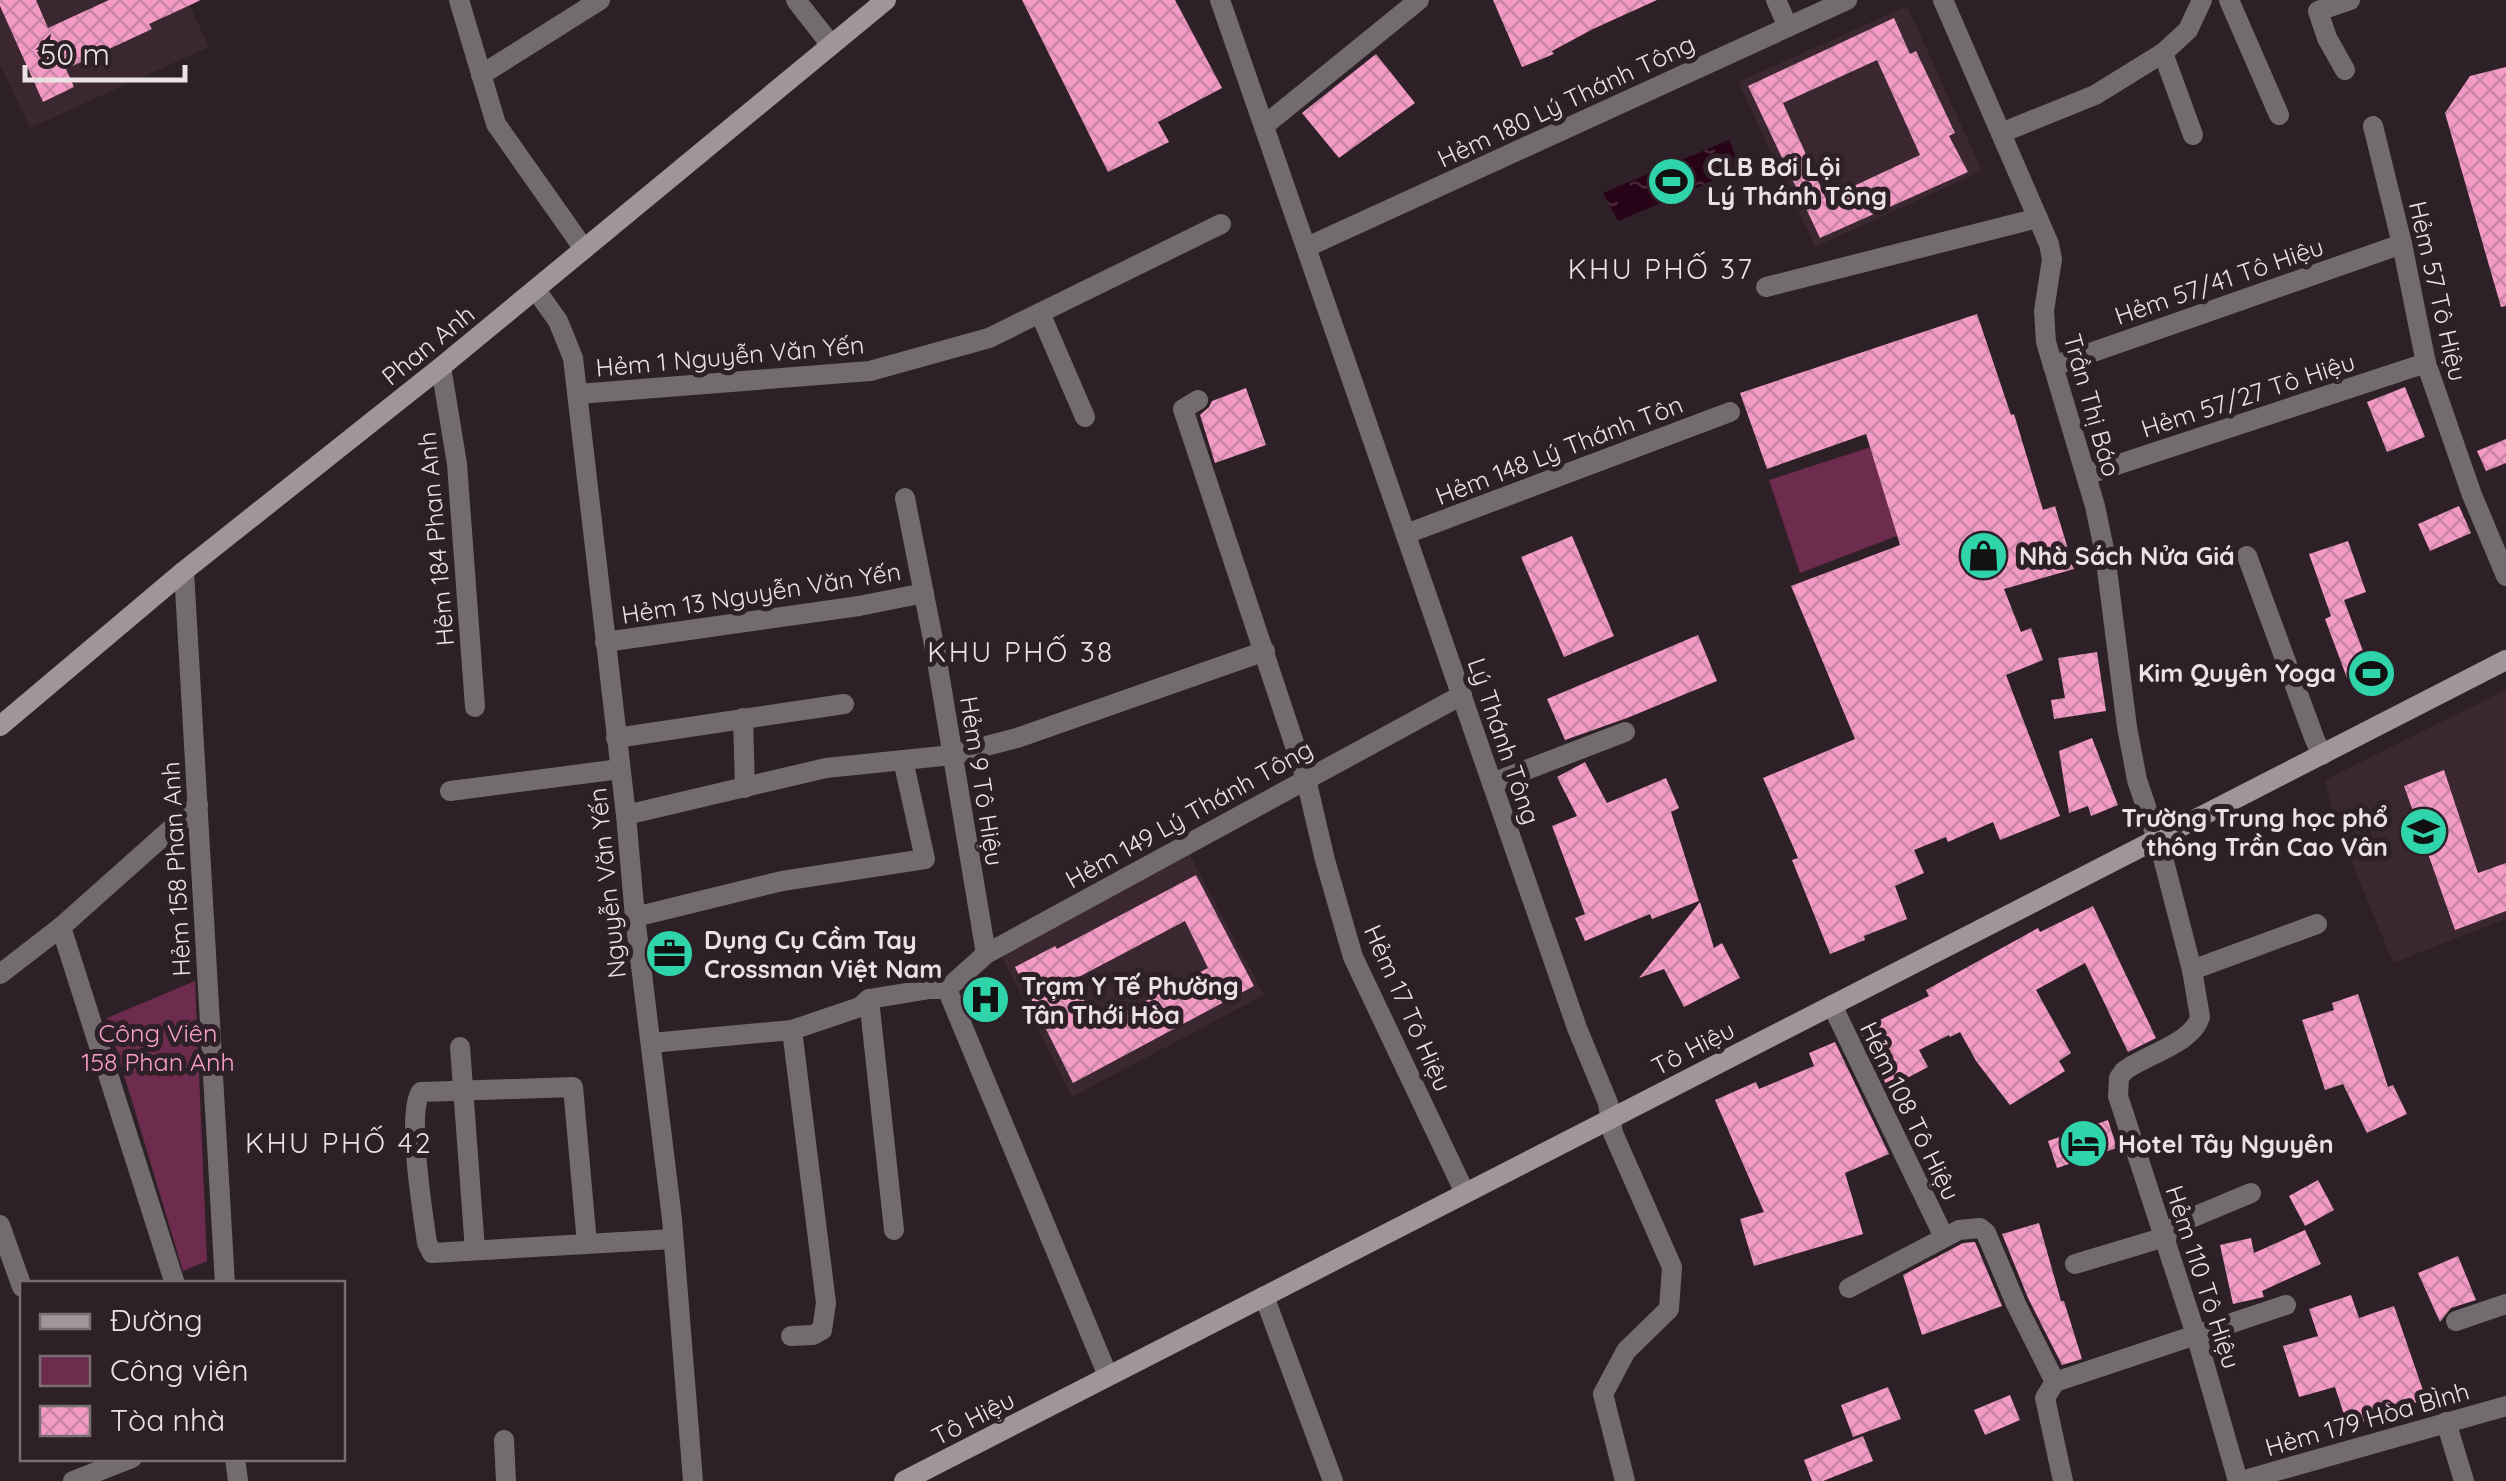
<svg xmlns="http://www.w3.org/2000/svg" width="2506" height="1481" font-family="Quicksand,sans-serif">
  <defs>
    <pattern id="water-ripples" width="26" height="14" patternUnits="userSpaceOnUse" patternTransform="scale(2.5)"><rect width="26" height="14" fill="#280217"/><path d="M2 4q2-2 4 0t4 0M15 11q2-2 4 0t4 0" fill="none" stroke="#472739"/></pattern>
    <pattern id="building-cross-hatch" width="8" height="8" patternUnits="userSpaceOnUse" patternTransform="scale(2.5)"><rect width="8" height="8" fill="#f49bc5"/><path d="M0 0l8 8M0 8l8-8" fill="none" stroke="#c885a5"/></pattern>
  </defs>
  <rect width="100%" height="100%" fill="#2d2026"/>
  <g fill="#3a2730">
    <polygon points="0,0 187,0 209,47 30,128 0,64"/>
    <polygon points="1907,6 1982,171 1815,247 1738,82"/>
    <polygon points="2506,690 2506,919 2393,963 2333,816 2325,780"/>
    <polygon points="1188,851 1264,995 1072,1097 998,949"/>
  </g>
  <g fill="#6d2b4d">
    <polygon points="1871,447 1897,536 1800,573 1769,480"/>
    <polygon points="195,981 207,1261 183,1271 107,1018"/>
  </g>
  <polygon fill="url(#water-ripples)" points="1729,140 1741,169 1618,221 1603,193"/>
  <g fill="url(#building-cross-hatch)" fill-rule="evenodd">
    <polygon points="0,0 36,0 48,28 109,0 201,0 149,24 152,29 66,69 74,87 43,102 0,6"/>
    <polygon points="1022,0 1175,0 1222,88 1158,122 1169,142 1108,172"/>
    <polygon points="1493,0 1657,0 1593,29 1552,51 1554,54 1522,67"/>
    <path d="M 1894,18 L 1910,54 L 1916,51 L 1955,133 L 1949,136 L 1968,172 L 1820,238 L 1748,86 ZM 1877,60 L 1920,155 L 1826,199 L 1783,103 Z"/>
    <polygon points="1376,54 1415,103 1339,158 1302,113"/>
    <polygon points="2506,67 2506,306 2501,307 2445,113 2470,76"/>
    <polygon points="1977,314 2011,415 2014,414 2043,510 2055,506 2074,569 2004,589 2021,632 2031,628 2043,660 2006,675 2060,816 2000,840 1993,822 1948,842 1946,837 1914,850 1924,873 1895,886 1907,919 1864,936 1865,940 1830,954 1792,860 1798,858 1763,778 1855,739 1791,586 1900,545 1866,434 1767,469 1740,393"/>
    <polygon points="2405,387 2425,437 2387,452 2367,402"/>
    <polygon points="1246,388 1266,445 1215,463 1200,415 1209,407 1212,401"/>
    <polygon points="2506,439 2506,463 2486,471 2477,451"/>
    <polygon points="2459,506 2471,533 2430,551 2418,524"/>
    <polygon points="1572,536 1614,636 1564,657 1521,557"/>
    <polygon points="2348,541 2366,592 2344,600 2370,670 2347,678 2325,619 2331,616 2309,554"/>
    <polygon points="1698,635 1717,681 1627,718 1565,740 1547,699"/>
    <polygon points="2097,652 2106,711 2054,719 2051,700 2065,698 2058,658"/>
    <polygon points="2092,738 2118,805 2091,816 2088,806 2069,813 2059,751"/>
    <polygon points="1585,762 1607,803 1666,778 1679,808 1671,812 1699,901 1652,919 1650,914 1585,941 1575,918 1585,914 1552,826 1577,816 1557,777"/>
    <polygon points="2444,770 2478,873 2506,863 2506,911 2455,930 2404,786"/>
    <path d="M 1196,875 L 1254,986 L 1073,1083 L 1015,967 L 1055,946 L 1057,949 ZM 1185,921 L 1208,968 L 1098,1026 L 1073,980 Z"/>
    <polygon points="1700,902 1714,948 1722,943 1740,978 1684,1007 1664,969 1639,978"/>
    <polygon points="2093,906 2156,1038 2128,1052 2085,963 2036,990 2071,1053 2059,1061 2065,1071 2010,1105 1976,1061 1960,1032 1950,1037 1949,1035 1919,1050 1928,1067 1888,1088 1859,1030 1929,996 1926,990 2038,928 2040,932"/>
    <polygon points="2358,994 2388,1087 2393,1085 2407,1114 2367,1133 2343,1084 2325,1090 2302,1020 2334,1010 2332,1003"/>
    <polygon points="1835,1042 1889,1154 1845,1173 1863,1234 1754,1266 1740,1219 1764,1212 1715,1100 1756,1082 1759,1089 1814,1066 1809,1053"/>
    <polygon points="2108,1120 2117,1148 2057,1168 2048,1141"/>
    <polygon points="2318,1180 2334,1210 2305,1226 2289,1196"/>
    <polygon points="2039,1223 2061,1301 2064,1301 2082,1359 2062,1365 2028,1298 2002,1234"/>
    <polygon points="2305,1230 2321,1264 2262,1291 2264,1297 2233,1304 2220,1245 2251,1238 2254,1253"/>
    <polygon points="1975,1242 2002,1306 1922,1335 1903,1275 1963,1243"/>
    <polygon points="2458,1256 2476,1300 2451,1308 2440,1322 2418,1273"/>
    <polygon points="2351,1295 2359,1318 2394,1306 2426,1399 2348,1427 2335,1387 2299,1397 2283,1346 2318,1336 2309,1309"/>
    <polygon points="1888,1387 1901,1419 1853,1437 1841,1405"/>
    <polygon points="2010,1395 2020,1420 1985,1435 1974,1410"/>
    <polygon points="1863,1436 1873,1461 1823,1481 1812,1481 1804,1460"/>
  </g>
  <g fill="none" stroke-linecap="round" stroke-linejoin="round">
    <g stroke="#736c6f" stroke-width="20">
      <polyline points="459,0 496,124 584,249"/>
      <polyline points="796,0 831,45"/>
      <polyline points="1220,0 1577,1028 1608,1103 1613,1133 1672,1267 1669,1309 1626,1351 1603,1394 1625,1481"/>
      <polyline points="1776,0 1788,27"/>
      <path d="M 1943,0 L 2049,244 L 2052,259 L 2044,311 L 2046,342 L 2095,506 L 2105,554 L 2127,727 L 2137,780 L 2162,854 L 2192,970 L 2200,1017 C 2193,1043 2145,1055 2124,1071 L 2119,1078 L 2118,1096 L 2196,1335 L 2238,1481"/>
      <polyline points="2229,0 2279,115"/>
      <polyline points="2163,53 2193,135"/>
      <polyline points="2345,70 2327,38 2318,11 2350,0"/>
      <polyline points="481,75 600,0"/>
      <polyline points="1265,125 1419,0"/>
      <polyline points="2373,126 2402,244 2426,363 2472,495 2506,576"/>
      <polyline points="2001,133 2095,95 2163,53 2188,30 2202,0"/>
      <polyline points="1307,247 1847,0"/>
      <polyline points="1766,287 2038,218"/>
      <polyline points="536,290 558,321 573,358 626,815 635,917 672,1219 693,1481"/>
      <polyline points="1040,313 1085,417"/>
      <polyline points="2053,366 2402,244"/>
      <polyline points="441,367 457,464 475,707"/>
      <polyline points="578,394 870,371 989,338 1221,224"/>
      <polyline points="1198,400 1183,409 1306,779 1325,860 1353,957 1465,1193"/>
      <polyline points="2086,475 2426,363"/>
      <polyline points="905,498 936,655 986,954"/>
      <polyline points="1406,534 1730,412"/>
      <polyline points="2247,556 2315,740 2322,755"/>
      <polyline points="184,571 225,1284"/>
      <polyline points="605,642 859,606 924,593"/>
      <polyline points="743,718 745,788"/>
      <polyline points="616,738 844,704"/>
      <polyline points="1492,783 1625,732"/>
      <polyline points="450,791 620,769"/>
      <polyline points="626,815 826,768 952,755 1017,738 1265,651"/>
      <polyline points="635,917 782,881 925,859 903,760"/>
      <polyline points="61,927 175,1284"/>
      <polyline points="2192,970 2317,924"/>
      <polyline points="0,974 61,927 198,805"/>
      <polyline points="947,989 986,954 1462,695"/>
      <polyline points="947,989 1108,1376"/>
      <polyline points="869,999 894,1230"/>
      <polyline points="1832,1005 1944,1237"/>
      <polyline points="651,1043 792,1030 860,1007 869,999 930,989 947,989"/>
      <polyline points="460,1047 475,1250"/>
      <polyline points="0,1225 22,1287"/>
      <path d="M 587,1244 L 573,1087 L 421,1092 C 406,1114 423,1213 427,1243 L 432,1253 L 673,1239"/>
      <polyline points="2075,1264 2165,1237 2179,1223 2251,1193"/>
      <polyline points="1849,1288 1959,1230 1980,1228 1986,1233 2016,1304 2055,1382"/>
      <polyline points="1264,1296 1333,1481"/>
      <polyline points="2456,1321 2506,1304"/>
      <polyline points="791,1336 813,1335 822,1330 826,1303 792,1030"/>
      <polyline points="2446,1422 2464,1481"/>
      <polyline points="504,1440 506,1481"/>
      <polyline points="235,1458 238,1481"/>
      <polyline points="73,1481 132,1458"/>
      <polyline points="2063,1481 2045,1398 2055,1382 2286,1305"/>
      <polyline points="2241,1481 2506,1406"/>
    </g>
    <g stroke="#a0959a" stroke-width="20">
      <polyline points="0,726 184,571 441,367 886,0"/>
      <polyline points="904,1481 2506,660"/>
    </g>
  </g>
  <defs>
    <symbol id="stadium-disc" viewBox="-11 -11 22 22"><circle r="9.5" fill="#2fd4aa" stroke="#2d2026"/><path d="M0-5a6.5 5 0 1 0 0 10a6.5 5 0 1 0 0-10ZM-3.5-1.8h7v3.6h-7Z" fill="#111"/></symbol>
    <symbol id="shop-disc" viewBox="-11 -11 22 22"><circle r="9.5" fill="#2fd4aa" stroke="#2d2026"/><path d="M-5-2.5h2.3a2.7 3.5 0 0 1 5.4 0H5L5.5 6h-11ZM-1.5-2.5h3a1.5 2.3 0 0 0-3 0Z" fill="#111"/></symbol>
    <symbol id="school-disc" viewBox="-11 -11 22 22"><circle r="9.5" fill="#2fd4aa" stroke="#2d2026"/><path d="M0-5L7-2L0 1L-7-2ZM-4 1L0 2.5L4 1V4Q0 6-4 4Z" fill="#111"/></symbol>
    <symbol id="office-disc" viewBox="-11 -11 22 22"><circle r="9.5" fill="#2fd4aa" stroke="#2d2026"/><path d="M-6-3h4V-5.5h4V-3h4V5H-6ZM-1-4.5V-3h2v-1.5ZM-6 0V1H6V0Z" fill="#111"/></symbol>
    <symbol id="hospital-disc" viewBox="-11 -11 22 22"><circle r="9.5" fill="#2fd4aa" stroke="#2d2026"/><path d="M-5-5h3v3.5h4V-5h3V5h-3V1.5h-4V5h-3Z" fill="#111"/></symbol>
    <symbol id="hotel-disc" viewBox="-11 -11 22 22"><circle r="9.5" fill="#2fd4aa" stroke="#2d2026"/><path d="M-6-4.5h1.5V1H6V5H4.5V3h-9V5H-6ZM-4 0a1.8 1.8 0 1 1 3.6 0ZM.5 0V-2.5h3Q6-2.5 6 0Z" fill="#111"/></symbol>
  </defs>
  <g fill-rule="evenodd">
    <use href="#stadium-disc" x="1644" y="154" width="55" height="55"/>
    <use href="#shop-disc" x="1956" y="528" width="55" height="55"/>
    <use href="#stadium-disc" x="2344" y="646" width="55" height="55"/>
    <use href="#school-disc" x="2396" y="804" width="55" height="55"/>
    <use href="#office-disc" x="642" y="926" width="55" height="55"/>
    <use href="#hospital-disc" x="958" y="972" width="55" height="55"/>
    <use href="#hotel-disc" x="2056" y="1116" width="55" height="55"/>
  </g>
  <g text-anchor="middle" stroke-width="10" stroke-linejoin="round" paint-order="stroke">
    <g font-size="25" fill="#eae2e5" stroke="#2d2026">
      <text transform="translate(1566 101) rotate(-25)" y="9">Hẻm 180 Lý Thánh Tông</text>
      <text transform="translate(2219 281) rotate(-19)" y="9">Hẻm 57/41 Tô Hiệu</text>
      <text transform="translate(2438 291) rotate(77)" y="9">Hẻm 57 Tô Hiệu</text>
      <text transform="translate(428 345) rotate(-39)" y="9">Phan Anh</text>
      <text transform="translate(730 356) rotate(-5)" y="9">Hẻm 1 Nguyễn Văn Yến</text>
      <text transform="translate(2248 395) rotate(-18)" y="9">Hẻm 57/27 Tô Hiệu</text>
      <text transform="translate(2092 405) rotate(74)" y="9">Trần Thị Báo</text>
      <text transform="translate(1559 450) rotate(-21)" y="9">Hẻm 148 Lý Thánh Tôn</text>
      <text transform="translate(436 539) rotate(-95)" y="9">Hẻm 184 Phan Anh</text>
      <text transform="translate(761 593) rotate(-9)" y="9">Hẻm 13 Nguyễn Văn Yến</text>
      <text transform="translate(1504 741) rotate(71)" y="9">Lý Thánh Tông</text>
      <text transform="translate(982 781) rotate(81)" y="9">Hẻm 9 Tô Hiệu</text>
      <text transform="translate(1189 814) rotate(-29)" y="9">Hẻm 149 Lý Thánh Tông</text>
      <text transform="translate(176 869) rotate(-93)" y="9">Hẻm 158 Phan Anh</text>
      <text transform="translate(607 883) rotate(-96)" y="9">Nguyễn Văn Yến</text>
      <text transform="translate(1408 1008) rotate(66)" y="9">Hẻm 17 Tô Hiệu</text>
      <text transform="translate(1693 1048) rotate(-27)" y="9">Tô Hiệu</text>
      <text transform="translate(1910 1111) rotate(64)" y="9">Hẻm 108 Tô Hiệu</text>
      <text transform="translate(2203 1277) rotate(72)" y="9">Hẻm 110 Tô Hiệu</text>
      <text transform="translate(973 1418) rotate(-27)" y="9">Tô Hiệu</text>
      <text transform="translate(2367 1419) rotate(-16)" y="9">Hẻm 179 Hòa BÌnh</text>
    </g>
    <g font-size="25" font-weight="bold" fill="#eae2e5" stroke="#2d2026" text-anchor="start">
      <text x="1707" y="176">CLB Bơi Lội<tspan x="1707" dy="29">Lý Thánh Tông</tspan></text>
      <text x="2019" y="565">Nhà Sách Nửa Giá</text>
      <text x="2336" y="682" text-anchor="end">Kim Quyên Yoga</text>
      <text x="2388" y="827" text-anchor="end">Trường Trung học phổ<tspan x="2388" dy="29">thông Trần Cao Vân</tspan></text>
      <text x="704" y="949">Dụng Cụ Cầm Tay<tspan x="704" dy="29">Crossman Việt Nam</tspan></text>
      <text x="1021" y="995">Trạm Y Tế Phường<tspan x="1021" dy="29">Tân Thới Hòa</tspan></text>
      <text x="2118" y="1153">Hotel Tây Nguyên</text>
    </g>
    <g font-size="25" fill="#f99fc9" stroke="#2d2026">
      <text x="158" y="1042">Công Viên<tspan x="158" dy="29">158 Phan Anh</tspan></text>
    </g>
    <g font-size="28" letter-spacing="2.5" fill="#eae2e5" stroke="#2d2026">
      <text x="1661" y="279">KHU PHỐ 37</text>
      <text x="1021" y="662">KHU PHỐ 38</text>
      <text x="339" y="1153">KHU PHỐ 42</text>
    </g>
  </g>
  <rect x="20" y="1281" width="325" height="180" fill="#2d2026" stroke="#796e72" stroke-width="2.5"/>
  <rect x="40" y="1314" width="50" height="15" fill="#a0959a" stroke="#796e72" stroke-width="2.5"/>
  <text x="110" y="1331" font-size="30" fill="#eae2e5">Đường</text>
  <rect x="40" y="1356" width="50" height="30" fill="#6d2b4d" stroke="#796e72" stroke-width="2.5"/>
  <text x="110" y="1381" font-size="30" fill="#eae2e5">Công viên</text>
  <rect x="40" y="1406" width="50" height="30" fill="url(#building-cross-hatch)" stroke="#796e72" stroke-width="2.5"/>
  <text x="110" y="1431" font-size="30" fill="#eae2e5">Tòa nhà</text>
  <path d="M25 65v15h160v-15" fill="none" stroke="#eae2e5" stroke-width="5"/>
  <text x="40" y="65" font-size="30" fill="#eae2e5" stroke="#2d2026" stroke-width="8" paint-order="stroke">50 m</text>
</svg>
